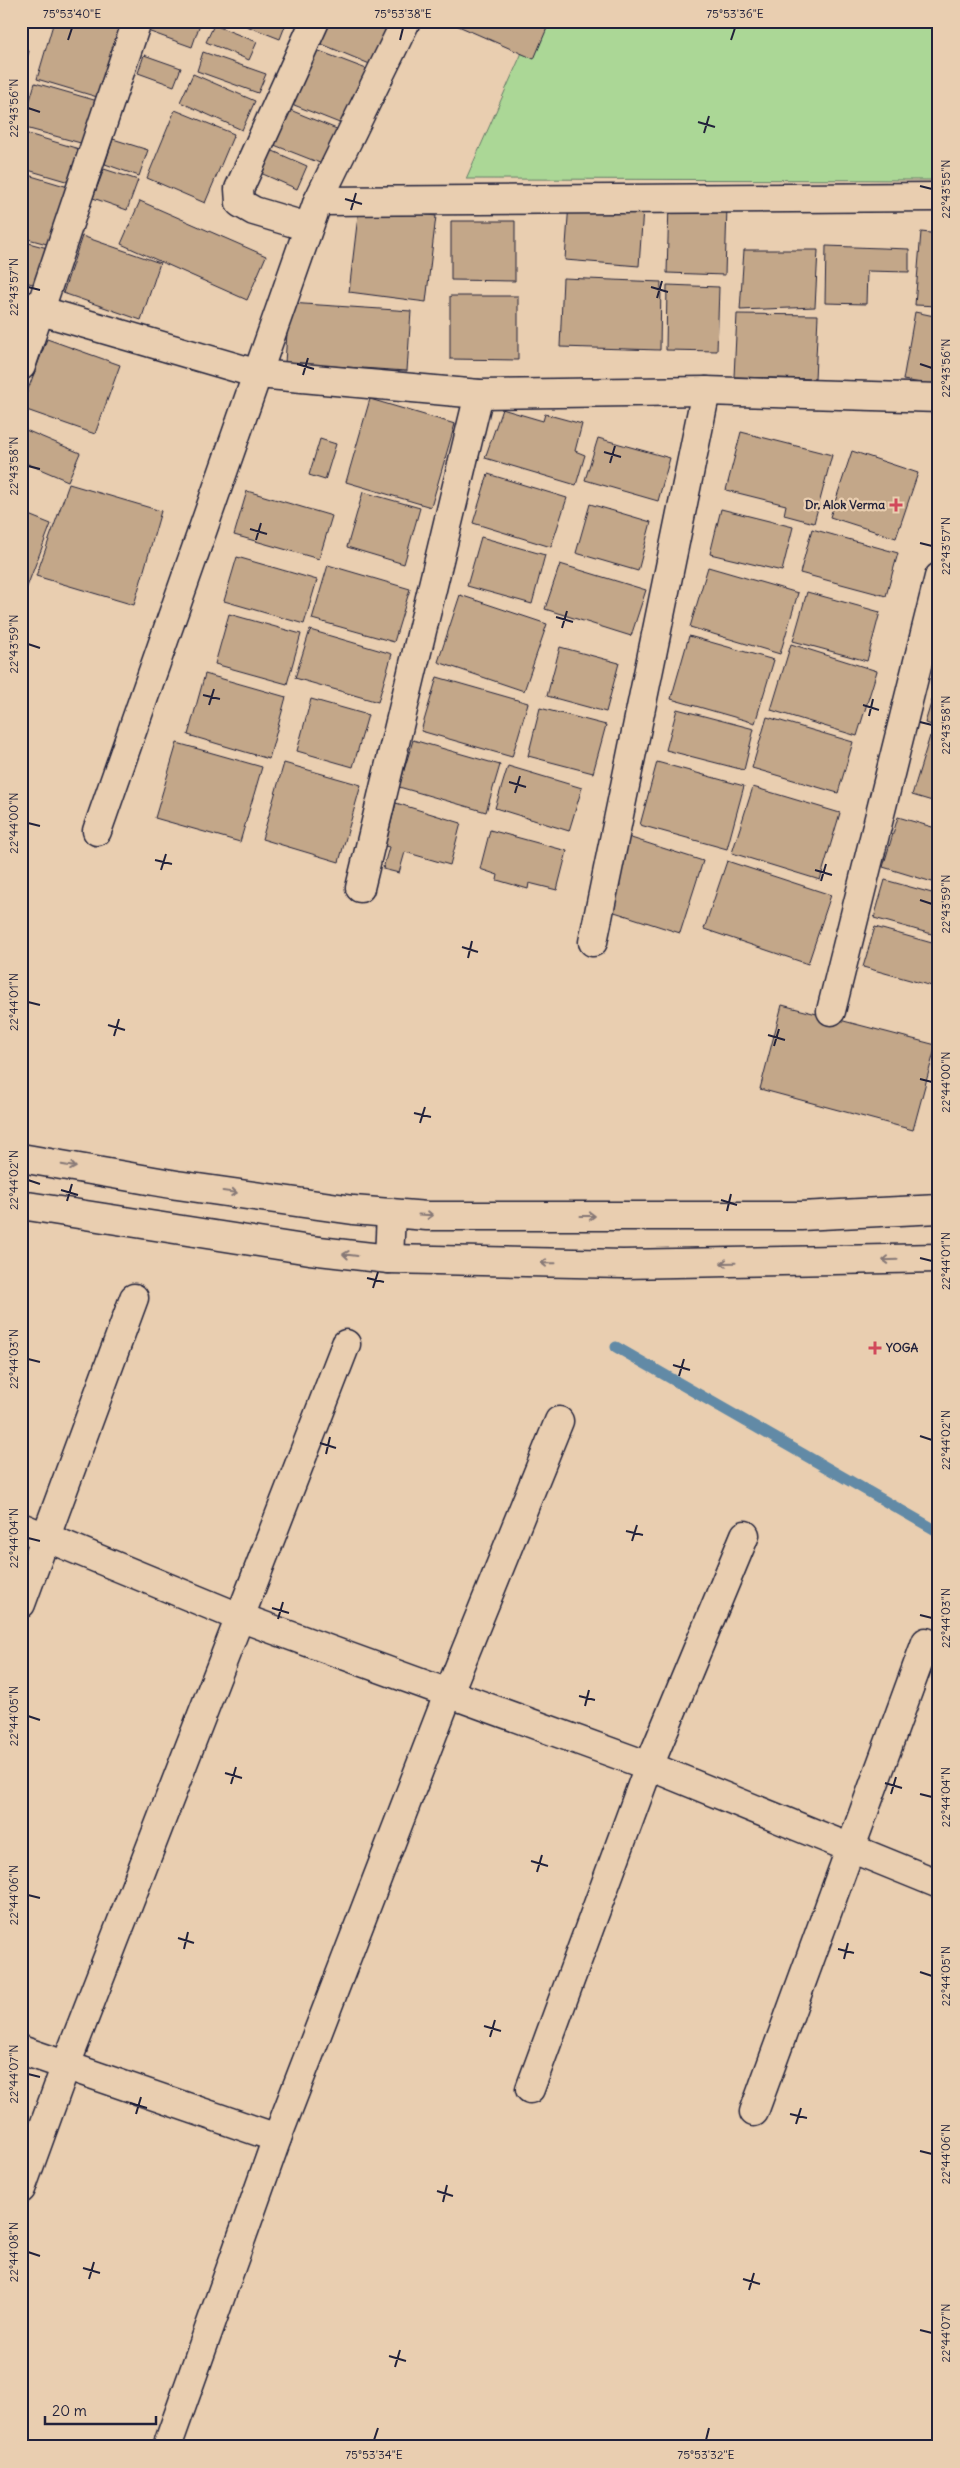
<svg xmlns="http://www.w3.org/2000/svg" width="960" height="2468" font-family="Delius,sans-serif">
  <rect width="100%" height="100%" fill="#e9ceb0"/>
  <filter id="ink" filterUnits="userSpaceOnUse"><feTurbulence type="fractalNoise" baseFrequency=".02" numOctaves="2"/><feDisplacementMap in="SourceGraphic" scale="10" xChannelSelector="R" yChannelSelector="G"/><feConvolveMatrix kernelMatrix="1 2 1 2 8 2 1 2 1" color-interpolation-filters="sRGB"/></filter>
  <g filter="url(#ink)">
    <polygon fill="#abd796" stroke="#667c68" points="536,21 939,22 939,180 466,179"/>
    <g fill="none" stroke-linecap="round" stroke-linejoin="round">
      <polyline stroke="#628aa6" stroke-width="11" points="616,1347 939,1532"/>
    </g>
    <g fill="#c3a789" stroke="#22223b">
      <polygon points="54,21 127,21 104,99 37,79"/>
      <polygon points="145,21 201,21 192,47 142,29"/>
      <polygon points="234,21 287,21 280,39"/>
      <polygon points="320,21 396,21 377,67 312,40"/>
      <polygon points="447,21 550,21 534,59"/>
      <polygon points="214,25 257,42 249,60 206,42"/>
      <polygon points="306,46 369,70 347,126 284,101"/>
      <polygon points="21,49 29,51 21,79"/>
      <polygon points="203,52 266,74 258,93 197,71"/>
      <polygon points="144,55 181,68 174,86 138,73"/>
      <polygon points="193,74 255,101 242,130 180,102"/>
      <polygon points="35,83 101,102 88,145 22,127"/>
      <polygon points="278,105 344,132 330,167 264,141"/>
      <polygon points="175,110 234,134 205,203 147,178"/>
      <polygon points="21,132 86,151 76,184 21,168"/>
      <polygon points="113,139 148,150 139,176 105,164"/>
      <polygon points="266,148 307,166 297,189 256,171"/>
      <polygon points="104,169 138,180 127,210 93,198"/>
      <polygon points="21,173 75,189 58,247 21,237"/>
      <polygon points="140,201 266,256 247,300 121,244"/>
      <polygon points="569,203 643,209 639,266 565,260"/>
      <polygon points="669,204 727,206 725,275 667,273"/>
      <polygon points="359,207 436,216 426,302 349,292"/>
      <polygon points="451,221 515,221 515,281 451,280"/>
      <polygon points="921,232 939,234 939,306 915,305"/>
      <polygon points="82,236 160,263 141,320 63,293"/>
      <polygon points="21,241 55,250 44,287 21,281"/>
      <polygon points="826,246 909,249 909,272 867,271 866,304 825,303"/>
      <polygon points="744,250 818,250 815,307 740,310"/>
      <polygon points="563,278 661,282 660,350 560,347"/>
      <polygon points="667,285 719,287 717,351 666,350"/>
      <polygon points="450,296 518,296 518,360 450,359"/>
      <polygon points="289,303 411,311 407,371 285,363"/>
      <polygon points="915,312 939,317 939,386 903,380"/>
      <polygon points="737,314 818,315 815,379 734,377"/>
      <polygon points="47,339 120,365 95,434 21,408"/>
      <polygon points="370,399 455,424 431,507 346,482"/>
      <polygon points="502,409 543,421 545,414 582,424 575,451 585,455 576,485 485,458"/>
      <polygon points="21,428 80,453 68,481 21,461"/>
      <polygon points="741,432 832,455 814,523 784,515 786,505 726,490"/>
      <polygon points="598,438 670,458 658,501 585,480"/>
      <polygon points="320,439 336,444 325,480 309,475"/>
      <polygon points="852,451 918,473 896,538 830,517"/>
      <polygon points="488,474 567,498 551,547 473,523"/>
      <polygon points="69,484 161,511 134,605 36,576"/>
      <polygon points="247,491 332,516 319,559 234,535"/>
      <polygon points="363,492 420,508 404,564 347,547"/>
      <polygon points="590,504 651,522 638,571 576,553"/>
      <polygon points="721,509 793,527 782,571 710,554"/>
      <polygon points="21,512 51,524 25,592 21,590"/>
      <polygon points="812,529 898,553 886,596 800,573"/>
      <polygon points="481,537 545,555 532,604 467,586"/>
      <polygon points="237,557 317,580 304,624 224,601"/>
      <polygon points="560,564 646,590 631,636 545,609"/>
      <polygon points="328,565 410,589 394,642 312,619"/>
      <polygon points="708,567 798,593 780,654 690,627"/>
      <polygon points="807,592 880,612 867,661 793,641"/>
      <polygon points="460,595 547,624 524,691 438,662"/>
      <polygon points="229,614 301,634 287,684 215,664"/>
      <polygon points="310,630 392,654 378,702 295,678"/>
      <polygon points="689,636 774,660 755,723 671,699"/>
      <polygon points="791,644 877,671 857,736 771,710"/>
      <polygon points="560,647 619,663 606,712 547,696"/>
      <polygon points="205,674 286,697 269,759 188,735"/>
      <polygon points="437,677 528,703 512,757 421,731"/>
      <polygon points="939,677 939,727 925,723"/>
      <polygon points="311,699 368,715 353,767 297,751"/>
      <polygon points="540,708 606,725 593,773 528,756"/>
      <polygon points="677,709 754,729 744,770 666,750"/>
      <polygon points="767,717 853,742 838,793 752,768"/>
      <polygon points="930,736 939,739 939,803 912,795"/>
      <polygon points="413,740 500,765 486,812 399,787"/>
      <polygon points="177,743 262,767 240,842 155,818"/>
      <polygon points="657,762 744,786 727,849 640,825"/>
      <polygon points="284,763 361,785 339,862 262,839"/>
      <polygon points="508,766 582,788 569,831 495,808"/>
      <polygon points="753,787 840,813 820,880 732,853"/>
      <polygon points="396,803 461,823 450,865 405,852 399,873 383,869 389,847 385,846"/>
      <polygon points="898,817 939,829 939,884 883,867"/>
      <polygon points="490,830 567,851 557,890 529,883 528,889 497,880 498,875 480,869"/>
      <polygon points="625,836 703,861 680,933 602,908"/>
      <polygon points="727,861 831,895 808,964 704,929"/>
      <polygon points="885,880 939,895 939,936 874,918"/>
      <polygon points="875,927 939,945 939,988 863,967"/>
      <polygon points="782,1005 936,1045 913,1130 760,1089"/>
    </g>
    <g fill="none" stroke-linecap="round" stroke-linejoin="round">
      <defs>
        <g id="minor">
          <polyline points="318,201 939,197"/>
          <polyline points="308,227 254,211 240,203 239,189 315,21"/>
          <polyline points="21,305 258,374 479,394 706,391 939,398"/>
          <polyline points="21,366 137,21"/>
          <polyline points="97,831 318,201 406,21"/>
          <polyline points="360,888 479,394"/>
          <polyline points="593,942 706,391"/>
          <polyline points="831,1011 939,577"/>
          <polyline points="21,1527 239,1617 649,1766 939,1884"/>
          <polyline points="21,1604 134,1298"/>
          <polyline points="21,2050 277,2138"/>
          <polyline points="530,2089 649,1766 745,1535"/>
          <polyline points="754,2112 926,1642"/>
          <polyline points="21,2189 66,2065 346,1344"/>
          <polyline points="167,2447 277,2138 449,1692 559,1421"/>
        </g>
        <g id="major">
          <polyline points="21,1158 177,1185 353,1210 427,1216 801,1216 939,1209"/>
          <polyline points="21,1205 310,1250 389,1259 623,1264 939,1258"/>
          <polyline points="389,1259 391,1213"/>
        </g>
      </defs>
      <use href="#minor" stroke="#22223b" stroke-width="31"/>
      <use href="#major" stroke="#22223b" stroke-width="31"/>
      <use href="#minor" stroke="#e9ceb0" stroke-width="28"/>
      <use href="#major" stroke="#e9ceb0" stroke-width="28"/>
    </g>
    <defs><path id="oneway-shaft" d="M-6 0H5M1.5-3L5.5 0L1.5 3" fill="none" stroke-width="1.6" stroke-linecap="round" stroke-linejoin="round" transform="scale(1.25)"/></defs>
    <g stroke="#867876">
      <use href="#oneway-shaft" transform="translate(69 1166) rotate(10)"/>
      <use href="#oneway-shaft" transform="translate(230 1192) rotate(8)"/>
      <use href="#oneway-shaft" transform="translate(426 1215) rotate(3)"/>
      <use href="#oneway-shaft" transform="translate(588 1216)"/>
      <use href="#oneway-shaft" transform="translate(350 1255) rotate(-173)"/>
      <use href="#oneway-shaft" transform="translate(890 1260) rotate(178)"/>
      <use href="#oneway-shaft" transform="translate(548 1263) rotate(-179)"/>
      <use href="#oneway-shaft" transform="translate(728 1263) rotate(179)"/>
    </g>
  </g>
  <path fill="none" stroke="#22223b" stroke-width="2" d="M 68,40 L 72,28M 400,40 L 403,28M 731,40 L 735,28M 28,108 L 40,112M 698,122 L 715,127M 704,133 L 709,116M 920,186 L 932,189M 345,199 L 362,204M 351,210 L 356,193M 28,287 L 40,290M 651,287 L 668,292M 657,298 L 662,281M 297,364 L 314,369M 920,364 L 932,368M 303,375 L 308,358M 604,452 L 621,457M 610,463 L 615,446M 28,466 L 40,469M 250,529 L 267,534M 256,540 L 261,523M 920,543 L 932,546M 556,617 L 573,622M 562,628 L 567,611M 28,644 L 40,648M 203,695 L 220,699M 209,705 L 214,689M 863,705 L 879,710M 869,716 L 873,699M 920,722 L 932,725M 509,782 L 526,787M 515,793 L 520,776M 28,823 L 40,826M 155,860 L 172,864M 161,870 L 166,854M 815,870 L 832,875M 821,881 L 826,864M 920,900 L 932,904M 462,947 L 478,952M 468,958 L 472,941M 28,1002 L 40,1005M 108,1025 L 125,1030M 768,1035 L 785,1040M 114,1036 L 119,1019M 774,1046 L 779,1029M 920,1079 L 932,1082M 414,1113 L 431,1117M 420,1123 L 425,1107M 28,1180 L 40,1184M 61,1190 L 78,1195M 721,1200 L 737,1205M 67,1201 L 72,1184M 727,1211 L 731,1194M 920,1258 L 932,1261M 367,1278 L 384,1282M 373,1288 L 378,1272M 28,1359 L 40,1362M 673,1365 L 690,1370M 679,1376 L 684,1359M 920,1436 L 932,1440M 320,1443 L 336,1448M 326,1454 L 330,1437M 626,1531 L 643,1535M 28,1538 L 40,1541M 632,1541 L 637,1525M 272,1608 L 289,1613M 920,1615 L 932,1618M 278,1619 L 283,1602M 579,1696 L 595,1700M 585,1706 L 589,1690M 28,1716 L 40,1720M 225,1773 L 242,1778M 885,1783 L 902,1788M 231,1784 L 236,1767M 891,1794 L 896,1777M 920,1794 L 932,1797M 531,1861 L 548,1866M 537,1872 L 542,1855M 28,1895 L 40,1898M 178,1938 L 194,1943M 184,1949 L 188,1932M 838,1949 L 854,1953M 844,1959 L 848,1943M 920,1972 L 932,1976M 484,2026 L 501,2031M 490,2037 L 495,2020M 28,2074 L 40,2077M 130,2103 L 147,2108M 136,2114 L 141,2097M 790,2114 L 807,2118M 796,2124 L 801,2108M 920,2151 L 932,2154M 437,2191 L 453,2196M 443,2202 L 447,2185M 28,2252 L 40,2256M 83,2268 L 100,2273M 89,2279 L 94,2262M 743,2279 L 760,2284M 749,2290 L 754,2273M 920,2330 L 932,2333M 389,2356 L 406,2361M 395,2367 L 400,2350M 374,2440 L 378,2428M 706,2440 L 709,2428"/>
  <g fill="#d1495b" stroke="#e9ceb0" stroke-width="2">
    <path d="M893.5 497.5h5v5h5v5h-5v5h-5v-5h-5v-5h5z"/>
    <path d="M872.5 1340.5h5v5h5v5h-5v5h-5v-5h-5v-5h5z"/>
  </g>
  <g text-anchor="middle" stroke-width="4.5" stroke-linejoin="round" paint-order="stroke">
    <g font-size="12" font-weight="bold" fill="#22223b" stroke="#e9ceb0" text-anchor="end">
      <text x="885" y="509">Dr. Alok Verma</text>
      <text x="886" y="1352" text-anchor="start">YOGA</text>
    </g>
  </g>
  <rect width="960" height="2468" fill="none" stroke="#e9ceb0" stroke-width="55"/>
  <path d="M45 2416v8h111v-8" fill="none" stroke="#22223b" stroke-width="2.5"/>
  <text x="52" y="2416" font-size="15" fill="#22223b" stroke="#e9ceb0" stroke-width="4" paint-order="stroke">20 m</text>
  <rect x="28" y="28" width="904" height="2412" fill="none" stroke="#22223b" stroke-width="2"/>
  <g font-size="12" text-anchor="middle" fill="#22223b">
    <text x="72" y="18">75°53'40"E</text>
    <text x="403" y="18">75°53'38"E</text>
    <text x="735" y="18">75°53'36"E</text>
    <text transform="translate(14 108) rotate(-90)" y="4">22°43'56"N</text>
    <text transform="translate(946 189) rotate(-90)" y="4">22°43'55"N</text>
    <text transform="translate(14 287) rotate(-90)" y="4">22°43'57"N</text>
    <text transform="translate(946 368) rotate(-90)" y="4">22°43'56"N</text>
    <text transform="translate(14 466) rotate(-90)" y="4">22°43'58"N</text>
    <text transform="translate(946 546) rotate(-90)" y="4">22°43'57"N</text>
    <text transform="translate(14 644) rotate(-90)" y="4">22°43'59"N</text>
    <text transform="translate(946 725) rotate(-90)" y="4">22°43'58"N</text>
    <text transform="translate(14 823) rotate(-90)" y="4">22°44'00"N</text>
    <text transform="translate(946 904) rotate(-90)" y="4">22°43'59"N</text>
    <text transform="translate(14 1002) rotate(-90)" y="4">22°44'01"N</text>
    <text transform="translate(946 1082) rotate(-90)" y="4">22°44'00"N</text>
    <text transform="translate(14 1180) rotate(-90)" y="4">22°44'02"N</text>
    <text transform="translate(946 1261) rotate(-90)" y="4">22°44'01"N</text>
    <text transform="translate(14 1359) rotate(-90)" y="4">22°44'03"N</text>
    <text transform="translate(946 1440) rotate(-90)" y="4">22°44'02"N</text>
    <text transform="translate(14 1538) rotate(-90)" y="4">22°44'04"N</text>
    <text transform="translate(946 1618) rotate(-90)" y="4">22°44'03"N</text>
    <text transform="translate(14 1716) rotate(-90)" y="4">22°44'05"N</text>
    <text transform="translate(946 1797) rotate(-90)" y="4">22°44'04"N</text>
    <text transform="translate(14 1895) rotate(-90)" y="4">22°44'06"N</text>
    <text transform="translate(946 1976) rotate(-90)" y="4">22°44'05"N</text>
    <text transform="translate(14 2074) rotate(-90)" y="4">22°44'07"N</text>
    <text transform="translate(946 2154) rotate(-90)" y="4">22°44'06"N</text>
    <text transform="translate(14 2252) rotate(-90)" y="4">22°44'08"N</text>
    <text transform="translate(946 2333) rotate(-90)" y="4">22°44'07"N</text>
    <text x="374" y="2459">75°53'34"E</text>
    <text x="706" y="2459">75°53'32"E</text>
  </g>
</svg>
